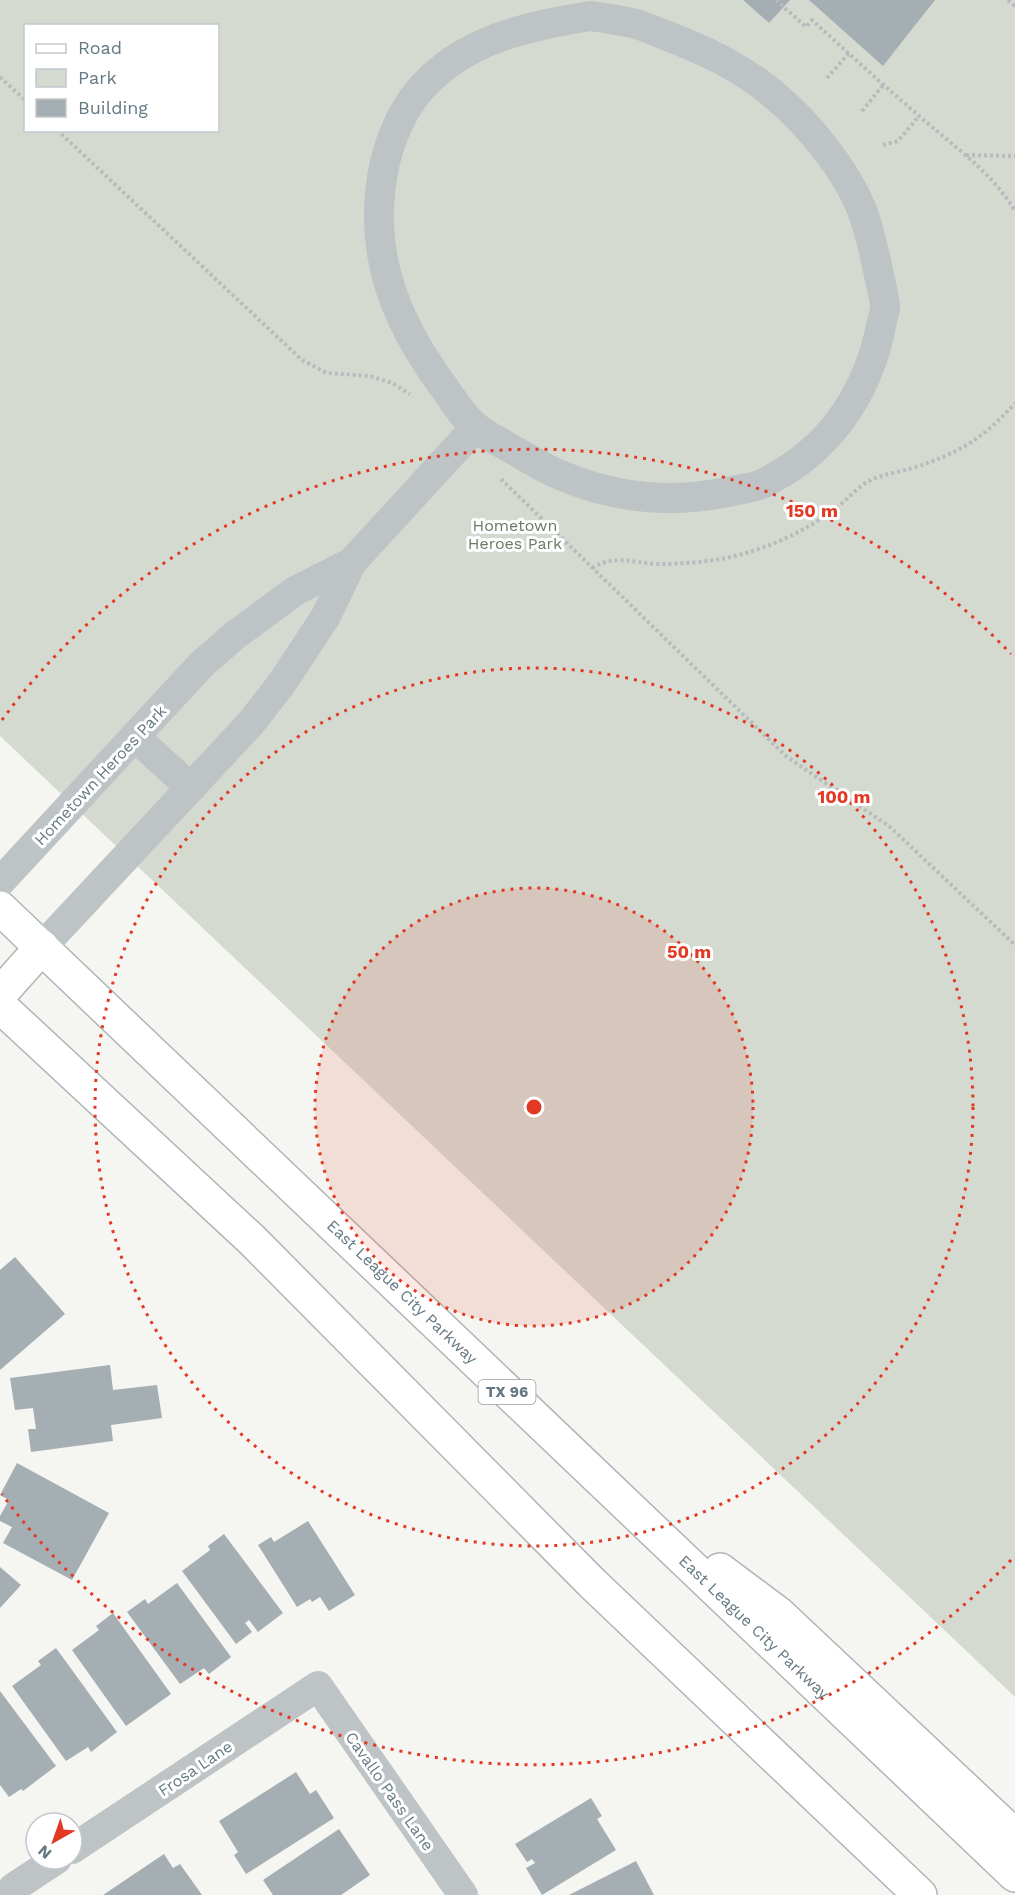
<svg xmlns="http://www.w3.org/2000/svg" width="1015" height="1895" font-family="'Work Sans',sans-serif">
  <rect width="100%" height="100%" fill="#f5f5f1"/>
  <path fill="#d5dad1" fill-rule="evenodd" d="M 0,0 L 1015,0 L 1015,1697 L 0,736 ZM 26,26 L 218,26 L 218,130 L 26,130 Z"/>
  <g fill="#a5afb3">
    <polygon points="743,0 790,0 769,23"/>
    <polygon points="809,0 935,0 883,66"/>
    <polygon points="15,1257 65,1314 0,1370 0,1270"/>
    <polygon points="110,1365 113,1390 157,1385 162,1418 111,1425 113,1441 31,1452 28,1429 36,1429 33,1408 15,1410 10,1378"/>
    <polygon points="17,1463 109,1513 72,1580 3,1543 12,1527 0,1521 0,1516 9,1500 0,1495"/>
    <polygon points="308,1521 355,1595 329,1611 320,1597 312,1602 310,1599 297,1607 258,1545 271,1537 274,1542"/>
    <polygon points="224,1534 283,1613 258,1632 249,1620 245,1623 252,1632 236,1644 182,1571 210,1550 208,1546"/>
    <polygon points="0,1567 21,1585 0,1608"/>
    <polygon points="177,1583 231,1657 209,1674 204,1668 180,1684 127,1612 145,1599 148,1604"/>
    <polygon points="113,1613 171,1694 126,1726 72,1650 99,1630 96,1626"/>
    <polygon points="56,1648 117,1732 91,1752 88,1747 66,1761 12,1686 41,1665 38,1661"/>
    <polygon points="0,1691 56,1766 23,1791 21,1789 9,1797 0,1785"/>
    <polygon points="296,1772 310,1794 316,1790 334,1818 246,1874 234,1855 238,1852 219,1821"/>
    <polygon points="591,1798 602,1816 597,1819 616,1850 542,1895 526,1868 535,1863 532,1859 527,1862 515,1844"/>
    <polygon points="339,1829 370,1875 341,1895 273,1895 263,1880"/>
    <polygon points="164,1854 173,1868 180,1864 202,1895 103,1895"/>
    <polygon points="636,1861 654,1895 569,1895"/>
  </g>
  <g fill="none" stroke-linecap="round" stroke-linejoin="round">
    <defs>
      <g id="primary">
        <path id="s1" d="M 0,908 L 1015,1875"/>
        <polyline points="0,994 42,947"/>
        <polyline points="0,1006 252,1240 592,1583 920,1895"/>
        <polyline points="720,1570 779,1614 1015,1836"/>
      </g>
    </defs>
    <use href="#primary" stroke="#afb5b8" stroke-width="36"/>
    <g stroke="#b8bbbd" stroke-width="4" stroke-dasharray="3 3" stroke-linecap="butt">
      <path d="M 776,0 L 806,27 L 812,20 C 847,52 882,84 918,115 C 952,145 992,172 1015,211"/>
      <polyline points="1008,0 1015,6"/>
      <polyline points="0,77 26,101"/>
      <polyline points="827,78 849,53"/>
      <polyline points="862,111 884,84"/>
      <polyline points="57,130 302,360 327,373 370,376 392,383 410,394"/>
      <polyline points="883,145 898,141 919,116"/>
      <polyline points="966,155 1015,156"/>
      <polyline points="501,479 787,757 889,826 1015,945"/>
      <path d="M 592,568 C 615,554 633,563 658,564 C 681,564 704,562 726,558 C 765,550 802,533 834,510 C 846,501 856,488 869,481 C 882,474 899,472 913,468 C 959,453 983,439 1015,403"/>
    </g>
    <g stroke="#bec3c6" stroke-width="30">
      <path d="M 590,16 C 605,18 621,20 636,24 C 646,27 655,31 665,35 C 704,50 741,67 773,94 C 808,123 845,168 862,210 C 869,229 874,251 878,270 C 880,282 885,296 885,308 C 884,315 881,324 880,331 C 867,390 835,441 782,473 C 776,476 769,481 762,484 C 753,488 741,489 732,491 C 675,504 619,499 565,477 C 546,470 528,458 510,448 C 500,442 487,436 477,428 C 463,417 453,400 443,386 C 393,318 366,248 385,162 C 391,138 402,112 418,92 C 463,39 525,27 590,16 Z"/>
      <polyline points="135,737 191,788"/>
      <polyline points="0,882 201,665 234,636 295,591 352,562"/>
      <polyline points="42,947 250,724 282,683 326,616 352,562 476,427"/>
      <polyline points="72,1849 318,1686 463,1895"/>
      <polyline points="13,1888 57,1859"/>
    </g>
    <use href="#primary" stroke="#fff" stroke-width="33"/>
  </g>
  <circle cx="534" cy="1107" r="219" fill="#e33923" fill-opacity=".12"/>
  <g fill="none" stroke="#e33923" stroke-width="3" stroke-dasharray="3 6">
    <circle cx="534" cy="1107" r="219"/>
    <circle cx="534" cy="1107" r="439"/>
    <path d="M1011 1560A658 658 0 0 1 2 1494M2 720A658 658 0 0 1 1011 654"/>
  </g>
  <g text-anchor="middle" stroke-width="6" stroke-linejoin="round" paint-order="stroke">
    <rect fill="#fff" stroke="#92a1a8" stroke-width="1.5" x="478.5" y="1380" width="57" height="24" rx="4.5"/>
    <g font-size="15" font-weight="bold" fill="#647983">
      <text x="507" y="1397">TX 96</text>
    </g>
    <g font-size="16" fill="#6a7a63" stroke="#fff">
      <text x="515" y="531">Hometown<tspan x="515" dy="18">Heroes Park</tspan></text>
    </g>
    <g font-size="16" fill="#647983" stroke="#fff">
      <text transform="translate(100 775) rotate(-47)" y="6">Hometown Heroes Park</text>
      <text dy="6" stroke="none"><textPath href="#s1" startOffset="556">East League City Parkway</textPath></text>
      <text dy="6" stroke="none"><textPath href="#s1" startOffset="1042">East League City Parkway</textPath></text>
      <text transform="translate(195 1768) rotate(-34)" y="6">Frosa Lane</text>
      <text transform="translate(390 1791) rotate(55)" y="6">Cavallo Pass Lane</text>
    </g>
  </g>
  <circle cx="534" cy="1107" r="9" fill="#e33923" stroke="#fff" stroke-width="3"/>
  <g font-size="18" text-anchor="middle" font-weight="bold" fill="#e33923" stroke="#fff" stroke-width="6" stroke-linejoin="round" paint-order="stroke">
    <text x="812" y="517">150 m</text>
    <text x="844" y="803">100 m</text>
    <text x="689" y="958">50 m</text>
  </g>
  <rect x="24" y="24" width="195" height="108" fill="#ffffff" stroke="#c1c9cd" stroke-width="1.5"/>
  <rect x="36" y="44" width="30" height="9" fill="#ffffff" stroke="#c1c9cd" stroke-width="1.5"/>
  <text x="78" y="54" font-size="18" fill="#647983">Road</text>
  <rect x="36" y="69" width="30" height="18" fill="#d5dad1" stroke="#c1c9cd" stroke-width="1.5"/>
  <text x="78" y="84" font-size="18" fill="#647983">Park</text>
  <rect x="36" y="99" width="30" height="18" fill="#a5afb3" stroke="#c1c9cd" stroke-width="1.5"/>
  <text x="78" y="114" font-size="18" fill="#647983">Building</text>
  <g transform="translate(54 1841) rotate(220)"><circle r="28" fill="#ffffff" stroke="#c1c9cd" stroke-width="1.5"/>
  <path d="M0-4.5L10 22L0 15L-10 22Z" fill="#e33923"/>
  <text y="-9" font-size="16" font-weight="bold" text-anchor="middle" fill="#647983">N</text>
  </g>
</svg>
